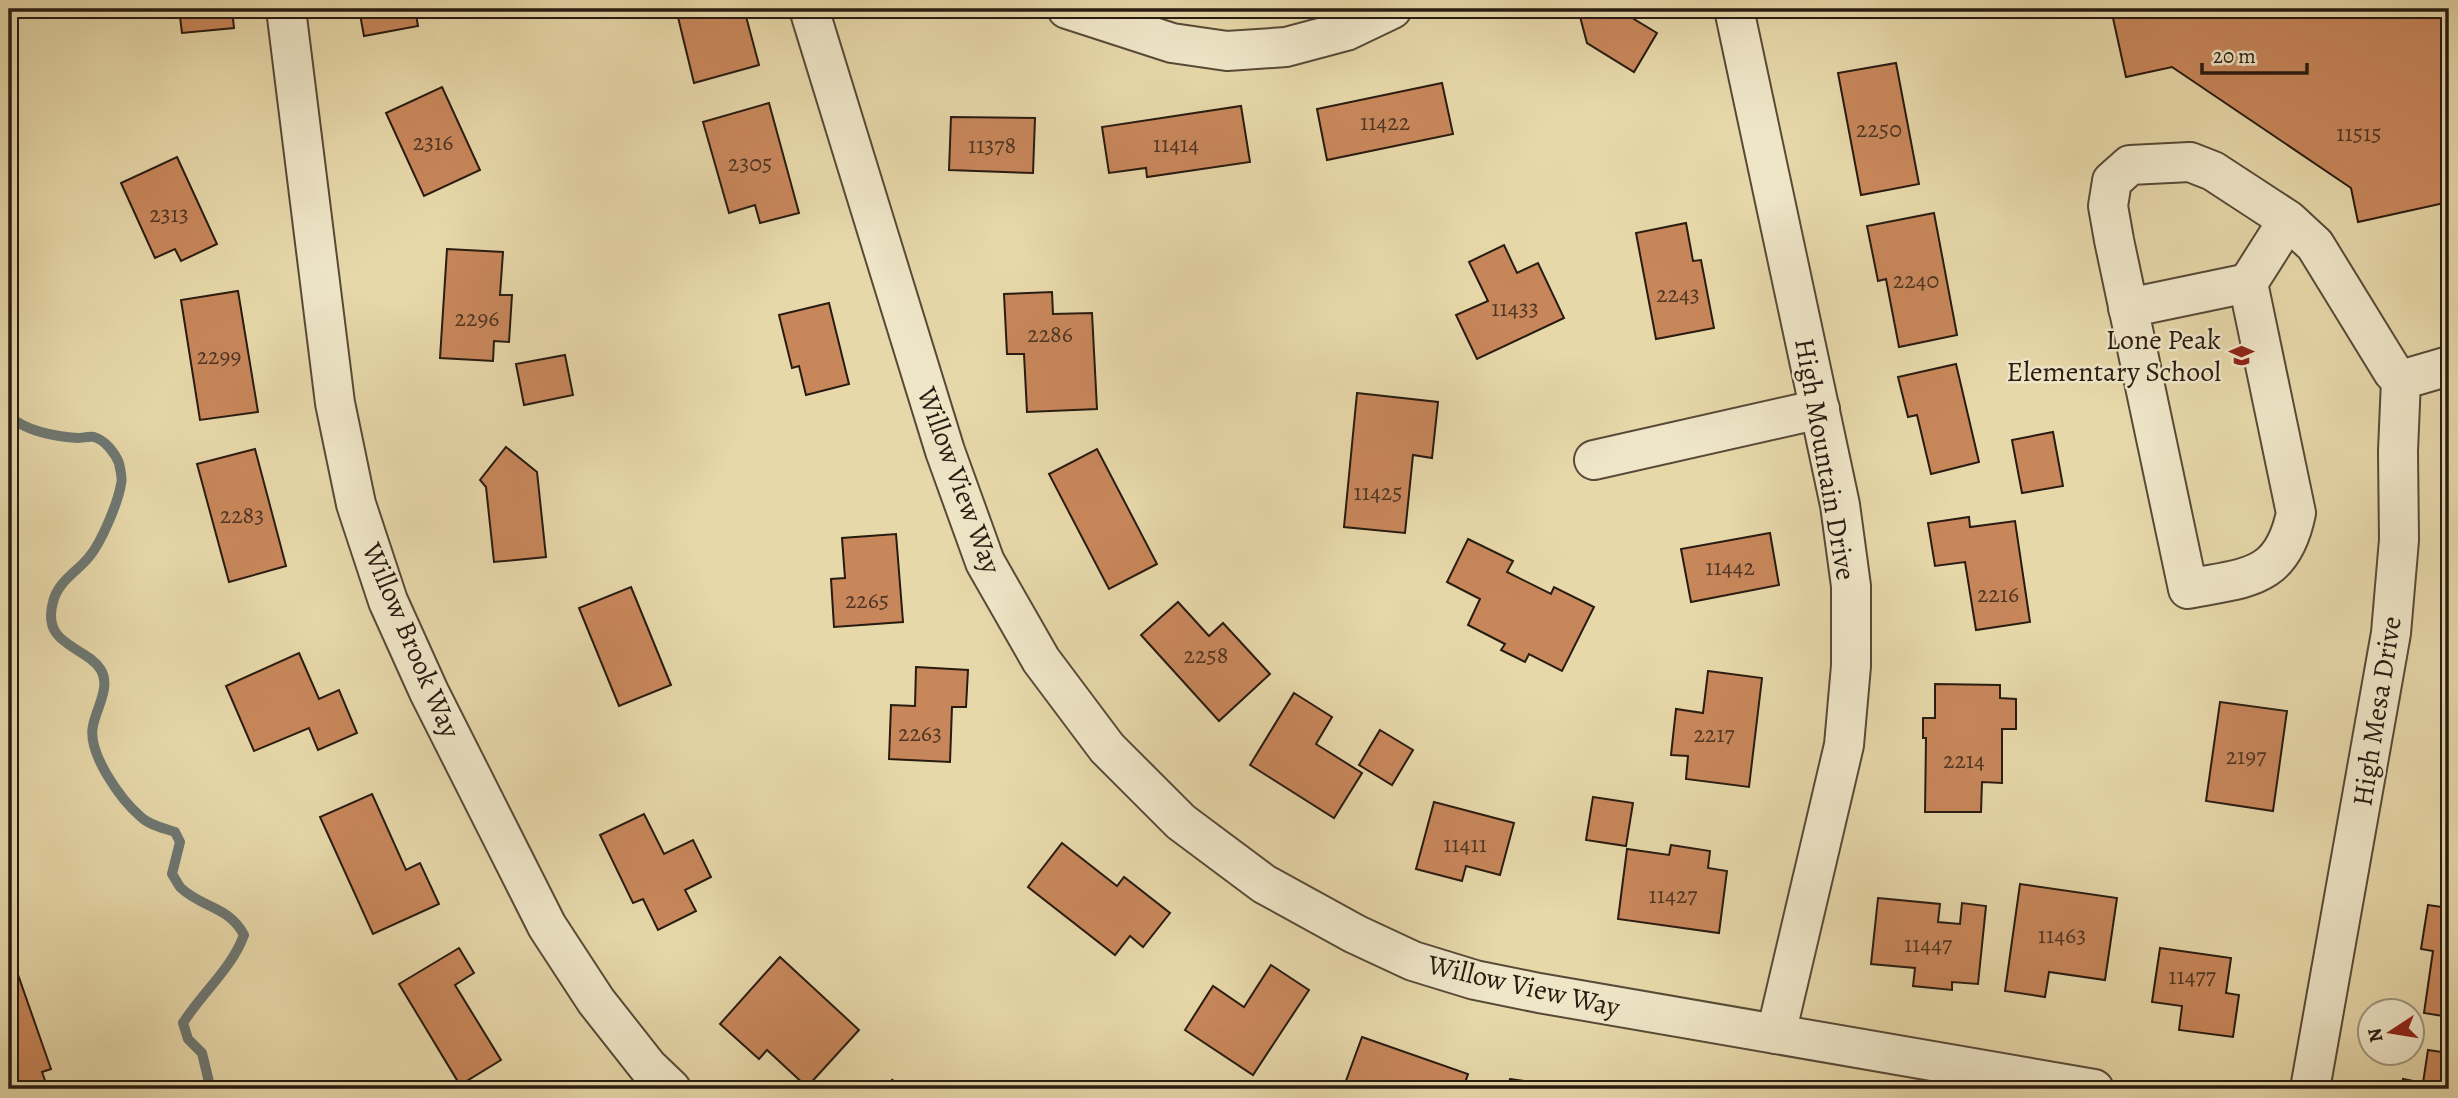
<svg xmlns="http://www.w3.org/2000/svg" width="2458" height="1098" font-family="Alegreya,serif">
  <rect width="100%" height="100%" fill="#e7d8aa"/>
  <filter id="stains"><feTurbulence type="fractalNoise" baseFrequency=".00286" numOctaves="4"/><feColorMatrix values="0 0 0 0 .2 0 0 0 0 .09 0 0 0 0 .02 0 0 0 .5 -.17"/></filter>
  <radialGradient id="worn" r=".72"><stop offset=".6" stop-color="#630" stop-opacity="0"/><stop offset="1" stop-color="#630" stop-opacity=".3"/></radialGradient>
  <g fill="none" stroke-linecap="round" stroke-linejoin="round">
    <g stroke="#6e7873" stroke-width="10">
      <polyline points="9,176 9,194"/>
      <path d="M 9,415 C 23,431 58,437 78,438 C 83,438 89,436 94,437 C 105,440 115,453 119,463 C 120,469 123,479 121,484 C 118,503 101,543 89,557 C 77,572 58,581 53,602 C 41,646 85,645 101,670 C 111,687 96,709 93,726 C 87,753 121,800 141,817 C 149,825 164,828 175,832 L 180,842 L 172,874 C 175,878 178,885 181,888 C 202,908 229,906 244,935 C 232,968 202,993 183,1023 L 188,1039 L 202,1053 L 209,1082 L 203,1089"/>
    </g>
  </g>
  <g fill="#c8875b" stroke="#281b11" stroke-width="2">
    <polygon points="179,9 232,9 234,28 182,33"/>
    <polygon points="359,9 415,9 418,26 364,36"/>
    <polygon points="676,9 744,9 759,65 694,83"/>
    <polygon points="1578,9 1648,9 1632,13 1634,19 1657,33 1634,72 1587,43"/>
    <polygon points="1857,9 1897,9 1859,16"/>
    <polygon points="2111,9 2449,9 2449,202 2358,222 2351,188 2172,67 2126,77"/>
    <polygon points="1896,63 1919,184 1861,195 1838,73"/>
    <polygon points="1442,83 1453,134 1327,160 1317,109"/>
    <polygon points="442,87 480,170 424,196 386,113"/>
    <polygon points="769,103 799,213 760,223 755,205 729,213 703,122"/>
    <polygon points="1241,106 1250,162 1147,177 1146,168 1109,173 1102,127"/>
    <polygon points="951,117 1035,118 1033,173 949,170"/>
    <polygon points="177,157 217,244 181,261 175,249 155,258 121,183"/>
    <polygon points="1934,213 1957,335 1899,347 1886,279 1878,281 1867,226"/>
    <polygon points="1686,223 1693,261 1701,260 1714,328 1656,339 1636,233"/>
    <polygon points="1504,245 1517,273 1538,263 1564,318 1477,359 1456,315 1488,301 1469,262"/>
    <polygon points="447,249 503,252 500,295 512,295 509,342 494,341 493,361 440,358"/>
    <polygon points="238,291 258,412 200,420 181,300"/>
    <polygon points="1052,292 1053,314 1092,313 1097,409 1027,412 1024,354 1007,354 1004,294"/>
    <polygon points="829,303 849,384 806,395 799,366 792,368 779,315"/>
    <polygon points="565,355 573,395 524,405 516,364"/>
    <polygon points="1956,364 1979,462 1931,474 1917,415 1908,417 1898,377"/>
    <polygon points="1357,393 1438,402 1432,458 1413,455 1405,533 1344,527"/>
    <polygon points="2053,432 2063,486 2022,493 2012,440"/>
    <polygon points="506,447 537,472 546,557 494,562 486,487 480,480"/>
    <polygon points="255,449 286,566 229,582 197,464"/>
    <polygon points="1097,449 1157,564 1109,589 1049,474"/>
    <polygon points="1969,517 1970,527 2015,521 2030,622 1976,630 1965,562 1935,566 1928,523"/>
    <polygon points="1770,533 1779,585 1691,602 1681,549"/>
    <polygon points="896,534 903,622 834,627 831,579 845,578 842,538"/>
    <polygon points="1468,539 1513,561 1507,572 1551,594 1554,587 1594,607 1562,671 1529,654 1525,662 1501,650 1505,644 1468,625 1480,599 1447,582"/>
    <polygon points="631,587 671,685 619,706 579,608"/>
    <polygon points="1178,602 1209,636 1223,623 1270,674 1219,721 1141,635"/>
    <polygon points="299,653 319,699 339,690 357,733 318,750 309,728 254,751 226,686"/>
    <polygon points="916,667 968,670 966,707 952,707 950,762 889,759 891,705 915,706"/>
    <polygon points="1708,671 1762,678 1749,787 1686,779 1688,756 1671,755 1676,709 1703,713"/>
    <polygon points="1935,684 2000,685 2000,698 2016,699 2016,729 2002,729 2002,783 1982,782 1981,812 1925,812 1926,738 1923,738 1923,718 1935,718"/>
    <polygon points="1294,693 1332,717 1316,744 1362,773 1334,818 1250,765"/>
    <polygon points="2220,702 2287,711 2273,811 2206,801"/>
    <polygon points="1380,730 1413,750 1392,785 1359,765"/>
    <polygon points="372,794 406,870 420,863 439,904 373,934 320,817"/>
    <polygon points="1593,797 1633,803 1626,846 1586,840"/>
    <polygon points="1434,802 1514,823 1500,875 1466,866 1462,881 1416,869"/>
    <polygon points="644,814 664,854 693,840 711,877 685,890 696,911 658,930 643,899 633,903 600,835"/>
    <polygon points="1062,843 1117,886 1124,877 1170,913 1143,947 1130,936 1115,955 1028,887"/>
    <polygon points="1671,845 1710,851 1708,868 1727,871 1719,933 1618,919 1627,849 1669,855"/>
    <polygon points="2020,884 2117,898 2105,980 2049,972 2045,997 2005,991"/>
    <polygon points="1878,898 1940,904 1938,922 1960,924 1962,903 1986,906 1978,984 1952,982 1952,990 1913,986 1915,968 1871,964"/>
    <polygon points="2428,905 2449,908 2449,1017 2424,1013 2433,951 2421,949"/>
    <polygon points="459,948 474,973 455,985 501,1060 460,1085 399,984"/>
    <polygon points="2160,948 2231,958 2226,993 2239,995 2233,1037 2179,1030 2182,1006 2152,1002"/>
    <polygon points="9,949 51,1069 42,1072 47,1086 38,1089 9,1089"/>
    <polygon points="780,957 859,1030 807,1087 767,1050 759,1059 720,1024"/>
    <polygon points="1271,965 1309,990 1253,1075 1185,1030 1213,986 1244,1007"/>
    <polygon points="1362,1037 1468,1074 1463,1089 1343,1089"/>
    <polygon points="2428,1050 2449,1053 2449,1089 2401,1089 2403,1079 2423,1083"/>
    <polygon points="1510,1079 1582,1089 1508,1089"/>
    <polygon points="892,1080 909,1089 888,1089"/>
  </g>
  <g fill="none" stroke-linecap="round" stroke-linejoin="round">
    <defs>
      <g id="minor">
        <polyline points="286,9 335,403 356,504 388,601 429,692 547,926 596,1001 648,1067 671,1089"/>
        <polyline points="809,9 945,451 985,562 1041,660 1107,748 1181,822 1264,884 1355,934 1413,961 1475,980 1539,993 2094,1089"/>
        <polyline points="1067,9 1172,43 1227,51 1286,47 1346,31 1392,9"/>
        <polyline points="1734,9 1840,505 1851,586 1851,666 1844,745 1776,1034"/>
        <path d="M 2288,220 L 2248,283 L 2296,513 C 2282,581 2246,577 2188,589 L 2114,240 L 2108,206 L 2112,181 L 2130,165 L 2190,162 L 2213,171 L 2288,220 L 2315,245 L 2393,372 L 2401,380"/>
        <polyline points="2128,308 2248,283"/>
        <polyline points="2401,380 2449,366"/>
        <polyline points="1594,460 1820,409"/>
        <polyline points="2310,1089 2391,633 2399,540 2398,451 2401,380"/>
      </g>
    </defs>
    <use href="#minor" stroke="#584a37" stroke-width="42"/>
    <use href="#minor" stroke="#efe6c8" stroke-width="38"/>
  </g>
  <defs>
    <symbol id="school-bare" viewBox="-9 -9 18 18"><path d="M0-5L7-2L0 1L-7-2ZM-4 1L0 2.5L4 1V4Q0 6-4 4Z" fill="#8f2418" stroke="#efe6c8" stroke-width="2.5" paint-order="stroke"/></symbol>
  </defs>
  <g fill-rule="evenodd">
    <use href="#school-bare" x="2224" y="338" width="35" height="35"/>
  </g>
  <g text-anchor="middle" stroke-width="5" stroke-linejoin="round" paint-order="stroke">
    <g font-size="24" fill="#503624">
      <text x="1385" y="130">11422</text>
      <text x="1879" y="137">2250</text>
      <text x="2359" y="141">11515</text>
      <text x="433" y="150">2316</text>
      <text x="1176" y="152">11414</text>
      <text x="992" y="153">11378</text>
      <text x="750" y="171">2305</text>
      <text x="169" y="222">2313</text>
      <text x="1916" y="288">2240</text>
      <text x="1678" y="302">2243</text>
      <text x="1515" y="316">11433</text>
      <text x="477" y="326">2296</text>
      <text x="1050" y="342">2286</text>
      <text x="219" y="364">2299</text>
      <text x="1378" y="500">11425</text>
      <text x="242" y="523">2283</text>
      <text x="1730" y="575">11442</text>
      <text x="1998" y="602">2216</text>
      <text x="867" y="608">2265</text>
      <text x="1206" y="663">2258</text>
      <text x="920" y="741">2263</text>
      <text x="1714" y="742">2217</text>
      <text x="2246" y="764">2197</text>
      <text x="1964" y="768">2214</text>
      <text x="1465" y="852">11411</text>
      <text x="1673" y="903">11427</text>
      <text x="2062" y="943">11463</text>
      <text x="1928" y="952">11447</text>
      <text x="2192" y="984">11477</text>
    </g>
    <g font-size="28" fill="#281b11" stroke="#efe6c8" text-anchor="end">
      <text x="2221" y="349">Lone Peak<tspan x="2221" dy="32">Elementary School</tspan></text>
    </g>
    <g font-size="28" fill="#281b11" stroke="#efe6c8">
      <text transform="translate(1826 459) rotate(80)" y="10">High Mountain Drive</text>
      <text transform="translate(960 480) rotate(70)" y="10">Willow View Way</text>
      <text transform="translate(412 640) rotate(67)" y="10">Willow Brook Way</text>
      <text transform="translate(2376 711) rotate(-81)" y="10">High Mesa Drive</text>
      <text transform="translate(1524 985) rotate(13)" y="10">Willow View Way</text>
    </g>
  </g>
  <rect width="2458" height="1098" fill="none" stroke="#e7d8aa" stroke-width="35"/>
  <rect x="10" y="10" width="2437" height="1077" fill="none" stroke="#281b11" stroke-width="3.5"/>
  <rect x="18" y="18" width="2423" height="1063" fill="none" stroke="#281b11" stroke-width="2"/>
  <g transform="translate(2391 1032) rotate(258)"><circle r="33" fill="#efe6c8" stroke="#9f957f" stroke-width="2"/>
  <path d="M0-5L12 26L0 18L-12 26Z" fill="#8f2418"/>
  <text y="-10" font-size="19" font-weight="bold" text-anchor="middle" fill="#281b11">N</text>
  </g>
  <path d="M2202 63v10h105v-10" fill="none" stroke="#281b11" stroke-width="3.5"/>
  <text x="2213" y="63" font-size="21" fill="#281b11" stroke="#efe6c8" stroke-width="5" paint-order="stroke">20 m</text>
  <rect width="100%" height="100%" filter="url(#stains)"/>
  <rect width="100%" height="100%" fill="url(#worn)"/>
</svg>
